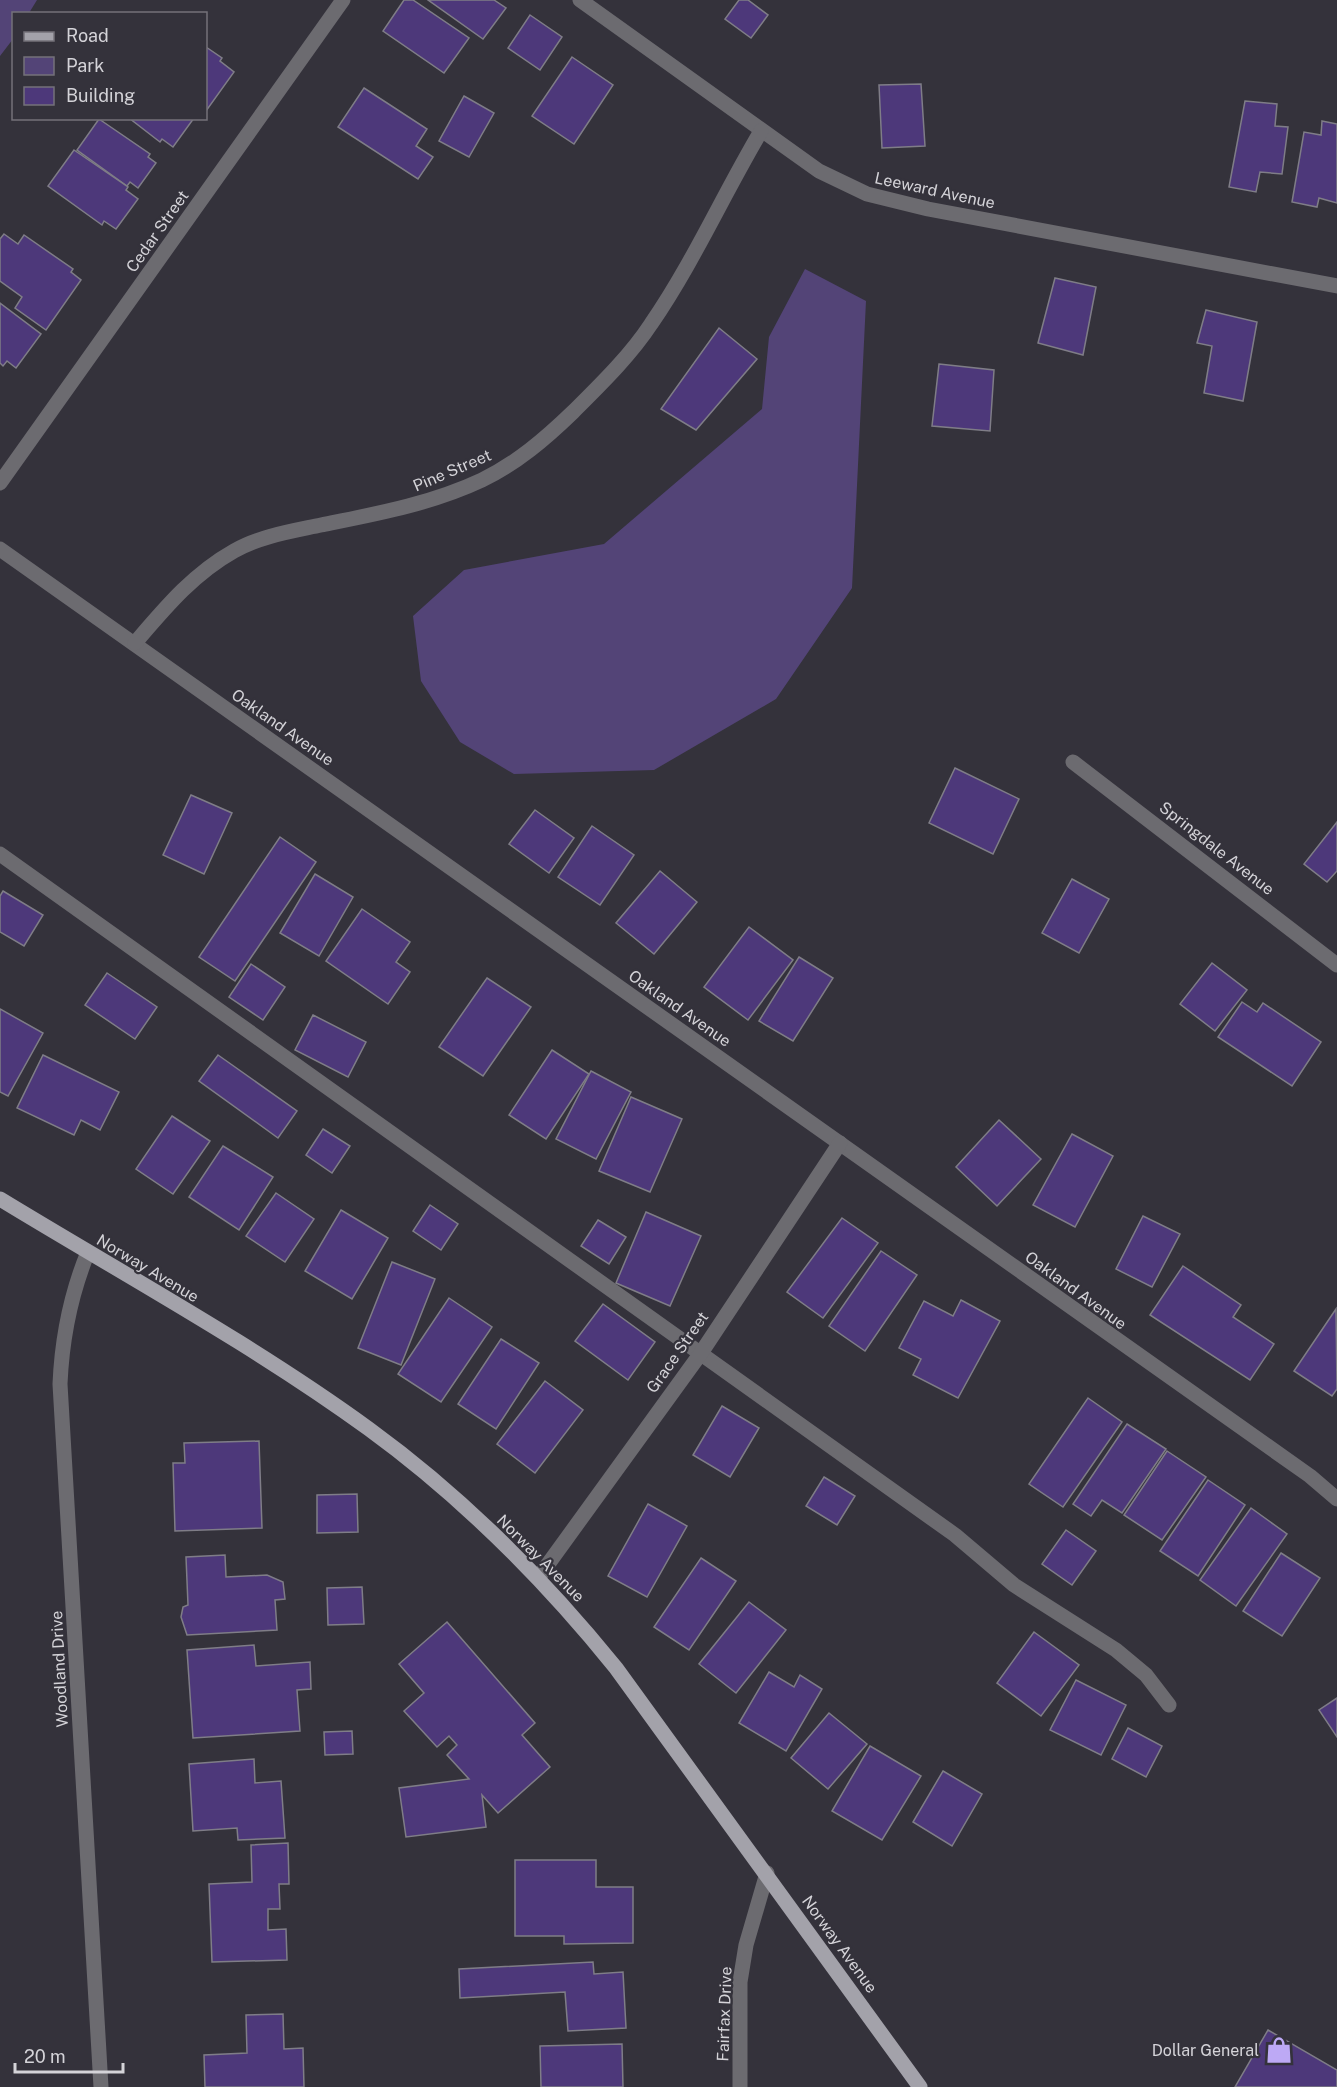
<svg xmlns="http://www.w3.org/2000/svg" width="1337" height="2087" font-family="'Public Sans',sans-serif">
  <rect width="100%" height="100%" fill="#34323b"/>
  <g fill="#534477">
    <polygon points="0,0 37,0 29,13 14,14 13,39 0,56"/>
    <polygon points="805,269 866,301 852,588 776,699 654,770 514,774 460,742 421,681 413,616 464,570 604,544 762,409 769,337"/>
  </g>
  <g fill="#4d387a" stroke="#7f7d87" stroke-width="1.5">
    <polygon points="404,0 413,0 469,38 444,73 383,31"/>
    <polygon points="428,0 494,0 506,8 483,39"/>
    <polygon points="739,0 748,0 768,15 751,38 725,19"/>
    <polygon points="530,15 562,37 540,70 508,48"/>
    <polygon points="206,47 222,58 220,61 234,72 206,111"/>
    <polygon points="572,57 613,85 574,144 532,116"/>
    <polygon points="921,84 925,146 882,148 879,85"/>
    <polygon points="364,88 427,129 416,146 433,157 418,179 338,127"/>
    <polygon points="464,96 494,113 469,157 439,141"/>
    <polygon points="1245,101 1277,104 1275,126 1288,127 1282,174 1260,172 1256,192 1229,187"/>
    <polygon points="129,118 194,118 173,147 162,139 160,142"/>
    <polygon points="99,119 150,154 148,157 156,163 138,188 130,182 127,186 77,150"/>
    <polygon points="1322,121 1337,124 1337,203 1319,198 1317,207 1292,202 1304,132 1321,135"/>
    <polygon points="74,150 128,187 126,190 138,199 116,229 104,221 102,225 48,186"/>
    <polygon points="4,234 18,244 24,235 73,269 71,272 81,280 46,330 15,308 22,297 0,281 0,239"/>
    <polygon points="1055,278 1096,287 1083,355 1038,343"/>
    <polygon points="0,303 41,334 16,368 7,361 3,366 0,363"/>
    <polygon points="1206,310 1257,322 1243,401 1204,393 1212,346 1197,343"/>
    <polygon points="719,328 757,359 696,430 661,409"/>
    <polygon points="939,364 994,370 990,431 932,426"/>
    <polygon points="955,768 1019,799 993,854 929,823"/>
    <polygon points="191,795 232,813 204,874 163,855"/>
    <polygon points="535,810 574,838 549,873 509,844"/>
    <polygon points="1337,822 1337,871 1327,882 1304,864"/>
    <polygon points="592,826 634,855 600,905 558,877"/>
    <polygon points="280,837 316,862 235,981 199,957"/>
    <polygon points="660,871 697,902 654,954 616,923"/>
    <polygon points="315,874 353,897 319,956 280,933"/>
    <polygon points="1072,879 1109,899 1079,953 1042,933"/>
    <polygon points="3,891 43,915 24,946 0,932 0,896"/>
    <polygon points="362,909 410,942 396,962 410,972 388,1004 326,961"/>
    <polygon points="749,927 793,960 748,1020 704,987"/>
    <polygon points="799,957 833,978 793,1041 759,1021"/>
    <polygon points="1212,963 1247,990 1215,1031 1180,1004"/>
    <polygon points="251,964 285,987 263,1020 229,997"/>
    <polygon points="107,973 157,1007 135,1039 85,1005"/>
    <polygon points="487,978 531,1007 483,1076 439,1047"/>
    <polygon points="1242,1002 1257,1012 1263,1003 1321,1042 1292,1086 1218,1037"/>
    <polygon points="0,1009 43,1033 8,1096 0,1092"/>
    <polygon points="313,1015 366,1042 348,1077 295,1050"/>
    <polygon points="552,1050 589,1074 546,1139 509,1115"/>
    <polygon points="43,1055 119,1092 100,1130 81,1120 74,1135 17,1108"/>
    <polygon points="218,1055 297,1111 278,1138 199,1081"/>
    <polygon points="591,1071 631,1092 596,1159 556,1139"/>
    <polygon points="631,1097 682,1119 650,1192 599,1171"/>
    <polygon points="172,1116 210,1141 173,1194 136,1169"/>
    <polygon points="999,1120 1041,1159 997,1206 956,1167"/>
    <polygon points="323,1129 350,1146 332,1173 306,1155"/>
    <polygon points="1072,1134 1113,1156 1075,1227 1033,1205"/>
    <polygon points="223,1146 273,1177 239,1230 189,1197"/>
    <polygon points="276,1193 314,1219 285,1262 246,1236"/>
    <polygon points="430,1205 458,1224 441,1250 413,1231"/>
    <polygon points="341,1210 388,1238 352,1299 305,1271"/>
    <polygon points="646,1212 701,1236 670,1306 616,1283"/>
    <polygon points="1143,1216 1180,1234 1152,1287 1116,1269"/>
    <polygon points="842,1218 878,1243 823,1318 787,1292"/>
    <polygon points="598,1220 626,1237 609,1264 581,1246"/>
    <polygon points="881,1251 917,1275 865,1351 829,1326"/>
    <polygon points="392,1262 435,1279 401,1365 358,1348"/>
    <polygon points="1183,1266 1241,1305 1233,1317 1274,1344 1250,1380 1150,1315"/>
    <polygon points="449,1298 492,1327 441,1402 398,1374"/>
    <polygon points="961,1300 1000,1321 958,1398 913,1375 921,1359 899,1348 924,1301 953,1316"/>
    <polygon points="603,1304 655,1342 628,1380 575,1341"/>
    <polygon points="1336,1309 1337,1389 1332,1396 1294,1371"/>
    <polygon points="501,1339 539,1363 496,1429 458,1404"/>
    <polygon points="545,1381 583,1410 535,1473 497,1444"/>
    <polygon points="1088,1398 1122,1422 1063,1507 1029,1484"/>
    <polygon points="722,1406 759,1428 730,1477 693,1455"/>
    <polygon points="1127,1424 1166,1449 1122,1513 1102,1500 1091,1516 1073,1504"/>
    <polygon points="259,1441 262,1528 175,1531 173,1463 185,1463 184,1443"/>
    <polygon points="1167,1451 1206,1477 1162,1540 1124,1515"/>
    <polygon points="824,1477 855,1496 837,1525 806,1506"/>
    <polygon points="1208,1480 1245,1505 1198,1576 1160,1551"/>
    <polygon points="357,1494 358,1532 317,1533 317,1495"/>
    <polygon points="648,1504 687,1526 647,1597 608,1576"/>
    <polygon points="1251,1508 1287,1534 1236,1606 1200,1580"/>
    <polygon points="1066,1530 1096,1551 1072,1585 1042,1564"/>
    <polygon points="1281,1553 1320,1578 1282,1636 1243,1611"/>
    <polygon points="225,1555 226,1577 267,1575 283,1582 285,1599 275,1600 277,1630 187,1635 181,1617 183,1607 188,1605 186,1557"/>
    <polygon points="701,1558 736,1581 689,1650 654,1627"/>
    <polygon points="362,1587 364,1624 328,1625 327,1588"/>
    <polygon points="749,1602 786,1630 736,1693 699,1664"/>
    <polygon points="447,1622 535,1723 522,1735 550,1767 498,1813 482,1795 486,1827 406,1837 399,1788 469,1779 447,1755 457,1745 449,1736 437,1747 404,1711 424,1693 399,1664"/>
    <polygon points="1034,1632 1079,1665 1041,1716 997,1683"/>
    <polygon points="254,1645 256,1666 310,1662 311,1689 297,1690 300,1731 193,1738 187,1650"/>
    <polygon points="769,1672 794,1687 800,1675 822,1689 786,1751 739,1723"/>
    <polygon points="1076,1680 1126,1705 1101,1755 1050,1730"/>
    <polygon points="1337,1698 1337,1737 1319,1710"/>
    <polygon points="829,1713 867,1744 828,1789 791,1758"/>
    <polygon points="1128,1728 1162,1746 1146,1777 1112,1759"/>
    <polygon points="352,1731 353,1754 325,1755 324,1732"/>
    <polygon points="870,1746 921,1776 882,1840 832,1811"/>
    <polygon points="254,1759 255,1783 281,1781 285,1838 238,1840 237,1828 193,1831 189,1764"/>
    <polygon points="943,1771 982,1794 952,1846 913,1822"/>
    <polygon points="288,1843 289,1884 279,1884 280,1909 268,1909 268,1930 286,1929 287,1960 212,1962 209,1884 252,1882 251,1845"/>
    <polygon points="515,1860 596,1860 596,1887 633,1887 633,1943 564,1944 564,1936 515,1936"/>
    <polygon points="593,1962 594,1974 623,1972 626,2028 568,2031 565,1992 460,1998 459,1969"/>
    <polygon points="283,2014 284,2049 303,2048 304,2087 205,2087 204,2055 247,2053 246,2015"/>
    <polygon points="1268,2030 1337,2070 1337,2087 1235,2087"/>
    <polygon points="622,2044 623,2087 541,2087 540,2046"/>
  </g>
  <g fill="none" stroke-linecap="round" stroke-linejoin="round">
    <g stroke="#6c6b70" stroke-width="15">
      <polyline points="580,0 819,171 867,194 928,209 1337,286"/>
      <polyline points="0,483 343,0"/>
      <polyline points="0,549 1310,1476 1337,1499"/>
      <path d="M 135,643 C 165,608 193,574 234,551 C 260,536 293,531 321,525 C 376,514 431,504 482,480 C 517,463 545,439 573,412 C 600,385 630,356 651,324 C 693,263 723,195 761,131"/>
      <polyline points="1073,762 1337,965"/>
      <polyline points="0,854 955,1535 1014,1585 1116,1650 1146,1675 1169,1705"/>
      <path d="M 88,1252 C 70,1296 62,1337 60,1384 L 101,2087"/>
      <polyline points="538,1578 701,1353 840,1143"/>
      <polyline points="740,2087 740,1982 746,1945 767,1873"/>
    </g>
    <path stroke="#a3a2aa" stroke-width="15" d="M 0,1199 C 123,1274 252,1344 369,1429 C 461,1496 544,1579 616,1668 L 920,2087"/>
  </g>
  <defs>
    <symbol id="shop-bare" viewBox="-9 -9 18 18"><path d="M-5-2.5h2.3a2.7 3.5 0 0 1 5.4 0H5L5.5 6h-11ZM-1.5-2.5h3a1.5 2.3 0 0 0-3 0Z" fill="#bda9f5" stroke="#34323b" stroke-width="2.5" paint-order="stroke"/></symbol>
  </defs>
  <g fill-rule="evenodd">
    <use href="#shop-bare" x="1260" y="2031" width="38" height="38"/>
  </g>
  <g text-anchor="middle" stroke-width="4.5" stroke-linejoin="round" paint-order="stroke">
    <g font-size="16" fill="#d4d3d8" stroke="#34323b">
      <text transform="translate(935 190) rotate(12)" y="6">Leeward Avenue</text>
      <text transform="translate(157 231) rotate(-55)" y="6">Cedar Street</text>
      <text transform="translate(452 470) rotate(-23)" y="6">Pine Street</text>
      <text transform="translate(283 727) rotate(35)" y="6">Oakland Avenue</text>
      <text transform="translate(1217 848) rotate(38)" y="6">Springdale Avenue</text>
      <text transform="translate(680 1008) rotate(35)" y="6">Oakland Avenue</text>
      <text transform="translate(148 1268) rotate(31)" y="6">Norway Avenue</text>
      <text transform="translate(1076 1290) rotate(36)" y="6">Oakland Avenue</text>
      <text transform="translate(677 1352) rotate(-55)" y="6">Grace Street</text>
      <text transform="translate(541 1558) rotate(45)" y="6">Norway Avenue</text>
      <text transform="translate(59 1669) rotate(-93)" y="6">Woodland Drive</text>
      <text transform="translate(840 1944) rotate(54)" y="6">Norway Avenue</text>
      <text transform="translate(724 2014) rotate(-88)" y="6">Fairfax Drive</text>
    </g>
    <g font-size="16" fill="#d4d3d8" stroke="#34323b" text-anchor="end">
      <text x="1259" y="2056">Dollar General</text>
    </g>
  </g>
  <rect x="12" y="12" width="195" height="108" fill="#34323b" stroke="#74727a" stroke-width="1.5"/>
  <rect x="24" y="32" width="30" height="9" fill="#a3a2aa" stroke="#74727a" stroke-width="1.5"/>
  <text x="66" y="42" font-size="18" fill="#d4d3d8">Road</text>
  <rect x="24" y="57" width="30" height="18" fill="#534477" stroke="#74727a" stroke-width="1.5"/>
  <text x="66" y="72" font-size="18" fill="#d4d3d8">Park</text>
  <rect x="24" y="87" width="30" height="18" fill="#4d387a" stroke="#74727a" stroke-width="1.5"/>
  <text x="66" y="102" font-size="18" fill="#d4d3d8">Building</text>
  <path d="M15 2063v9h108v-9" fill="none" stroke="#d4d3d8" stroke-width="3"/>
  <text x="24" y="2063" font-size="18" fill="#d4d3d8" stroke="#34323b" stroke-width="4.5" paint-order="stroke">20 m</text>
</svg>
